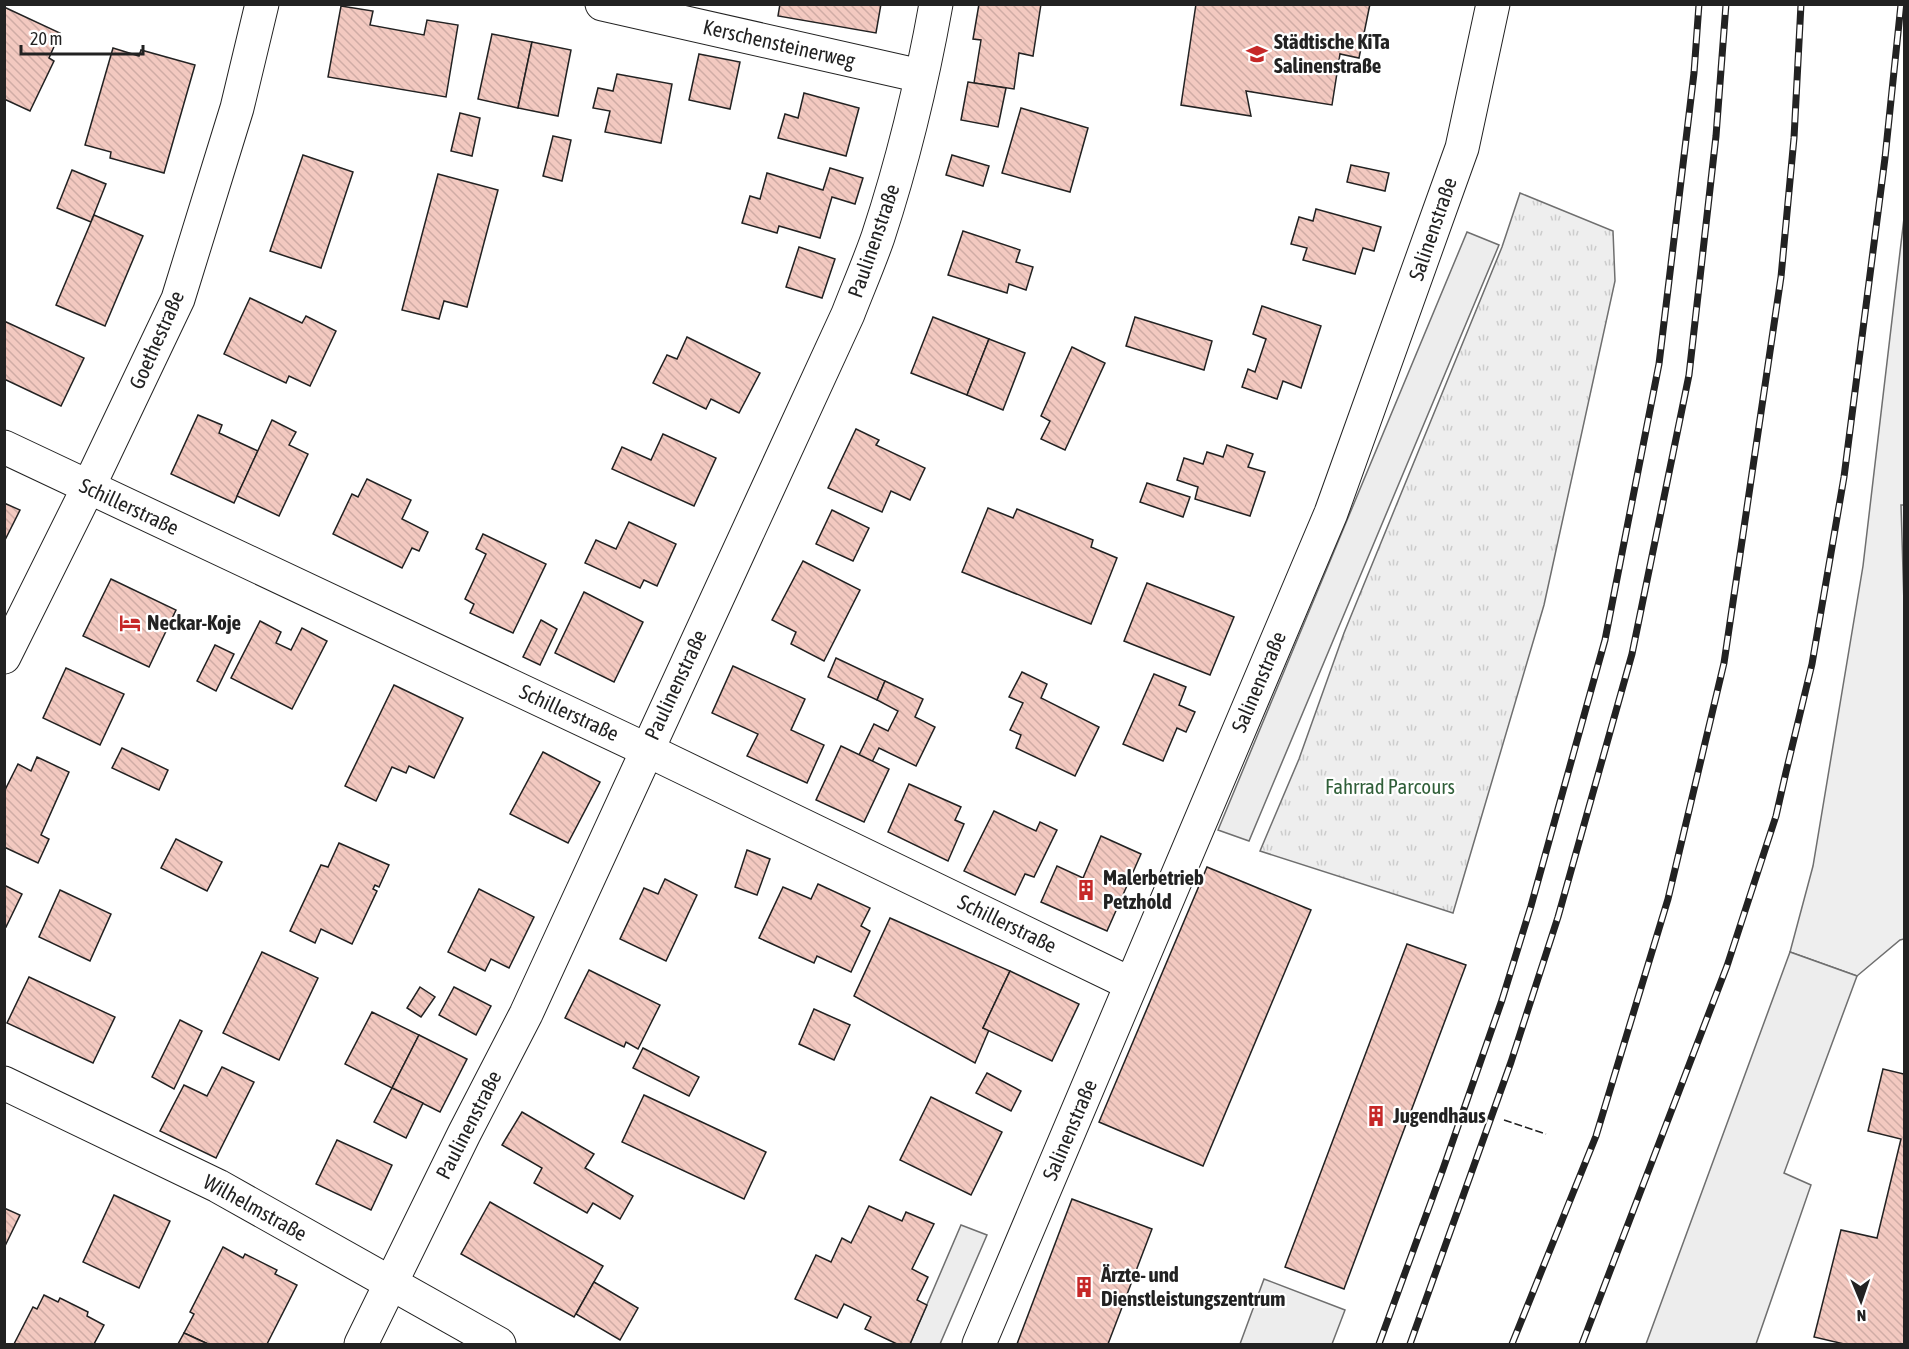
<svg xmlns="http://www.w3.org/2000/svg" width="1909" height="1349" font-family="'Asap Condensed',sans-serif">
  <defs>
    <pattern id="park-tufts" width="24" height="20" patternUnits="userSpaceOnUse" patternTransform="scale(1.5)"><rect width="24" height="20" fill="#eee"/><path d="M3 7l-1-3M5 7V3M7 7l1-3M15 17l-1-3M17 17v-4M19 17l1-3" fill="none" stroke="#ccc"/></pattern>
    <pattern id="building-back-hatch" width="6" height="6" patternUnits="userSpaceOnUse" patternTransform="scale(1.5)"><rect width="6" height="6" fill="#f3c9c0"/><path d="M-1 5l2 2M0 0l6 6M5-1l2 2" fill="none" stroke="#d0aca5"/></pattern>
  </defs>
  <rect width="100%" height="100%" fill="#fff"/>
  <polygon fill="#eee" stroke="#6f6f6f" stroke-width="1.5" points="1904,218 1904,939 1900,940 1857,976 1790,952 1813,866 1863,566"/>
  <polygon fill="url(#park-tufts)" stroke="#6f6f6f" stroke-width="1.5" points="1520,193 1613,231 1615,281 1544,605 1453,913 1260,851 1299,759 1344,633 1502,247"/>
  <g fill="#ededed" stroke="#6f6f6f" stroke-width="1.5">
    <polygon points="1467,232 1499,245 1249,841 1218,830"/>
    <polygon points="1901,505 1904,505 1904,604"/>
    <polygon points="1790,952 1857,976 1784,1173 1811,1185 1756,1344 1646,1344"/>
    <polygon points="961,1225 987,1235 940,1344 910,1344"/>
    <polygon points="1264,1279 1345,1310 1332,1344 1240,1344"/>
  </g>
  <g fill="url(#building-back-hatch)" stroke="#222" stroke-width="1.5">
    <polygon points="780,4 881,4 876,33 778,16"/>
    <polygon points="979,4 1041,4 1033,56 1019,53 1014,89 974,83 981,40 973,39"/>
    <polygon points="1196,4 1370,4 1359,58 1340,54 1332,105 1246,91 1251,116 1181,105"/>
    <polygon points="341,6 373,11 370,25 424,35 427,20 458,25 446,97 328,77"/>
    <polygon points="4,7 60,33 49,58 54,61 30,111 4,99"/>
    <polygon points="492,34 532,42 518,108 478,99"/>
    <polygon points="532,42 571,50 558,116 518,108"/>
    <polygon points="113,48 139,56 141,50 195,65 164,173 110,158 111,152 85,145"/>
    <polygon points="699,54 740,62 730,109 689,100"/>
    <polygon points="617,74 672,84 661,143 605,132 610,111 593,108 598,88 613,91"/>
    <polygon points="968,82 1006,88 998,127 961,120"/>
    <polygon points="804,93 859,108 846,156 778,138 785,114 798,118"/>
    <polygon points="1021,108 1088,128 1070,192 1002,173"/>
    <polygon points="460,113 480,118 472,156 451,151"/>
    <polygon points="553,136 571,140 562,181 543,176"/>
    <polygon points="303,155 353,172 321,268 270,251"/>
    <polygon points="952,155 989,166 983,186 946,175"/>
    <polygon points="1351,165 1389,173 1385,191 1347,182"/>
    <polygon points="830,168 863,178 855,204 832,197 820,238 779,226 777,233 742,223 750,196 760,199 767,173 823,190"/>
    <polygon points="72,170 106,184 91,222 57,208"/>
    <polygon points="438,174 498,190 467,307 444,301 439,319 402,310"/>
    <polygon points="1316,209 1381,227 1374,251 1363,248 1355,274 1303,260 1307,248 1291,244 1299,217 1313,221"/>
    <polygon points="94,215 143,236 105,326 56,305"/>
    <polygon points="963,231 1020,250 1016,262 1033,267 1026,290 1009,284 1007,293 948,275"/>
    <polygon points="799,247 835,259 822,298 786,287"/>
    <polygon points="250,298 302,323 306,316 336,331 310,386 289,376 286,383 224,354"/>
    <polygon points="1262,306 1321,326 1301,388 1283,381 1277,399 1242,387 1248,369 1255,372 1266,339 1253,334"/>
    <polygon points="933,317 989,339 967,395 911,373"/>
    <polygon points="1135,317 1212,341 1204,370 1126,346"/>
    <polygon points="4,321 84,358 61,406 4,379"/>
    <polygon points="687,337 760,373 739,413 711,399 706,409 653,383 667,355 677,359"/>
    <polygon points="989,339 1025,353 1003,410 967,395"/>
    <polygon points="1072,347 1105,363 1065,450 1041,439 1050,421 1041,416"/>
    <polygon points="198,415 222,425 219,433 258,451 234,503 171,474"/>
    <polygon points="272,420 296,432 289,445 308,454 279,516 237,496"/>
    <polygon points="856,429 879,440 876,445 925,468 910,500 891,491 882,512 828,488"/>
    <polygon points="663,434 716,458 694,506 612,469 622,447 651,460"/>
    <polygon points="1227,445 1253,454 1248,467 1265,472 1250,516 1195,499 1198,487 1177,480 1184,458 1203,464 1207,452 1223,457"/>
    <polygon points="367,479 411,500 402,519 428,532 419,551 412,548 402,568 333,534 352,494 358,497"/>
    <polygon points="1147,483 1190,497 1183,517 1140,502"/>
    <polygon points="4,503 20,510 4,542"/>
    <polygon points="988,508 1013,518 1017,509 1093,540 1091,547 1117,558 1091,624 962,572"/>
    <polygon points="832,510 869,528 853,561 816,544"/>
    <polygon points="629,522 676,544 657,586 644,580 640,588 585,563 596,540 616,549"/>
    <polygon points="483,534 546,564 513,633 470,613 474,604 465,599 486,554 476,549"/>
    <polygon points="803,561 860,590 824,661 791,644 796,632 772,620"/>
    <polygon points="111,579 176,610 149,667 83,636"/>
    <polygon points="1147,583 1234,617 1210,675 1124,641"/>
    <polygon points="584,592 643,622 614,682 555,653"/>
    <polygon points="541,620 557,629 540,665 523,657"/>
    <polygon points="260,621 281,632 276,643 291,650 302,628 327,641 292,709 231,678"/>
    <polygon points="215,645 234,654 216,691 197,681"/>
    <polygon points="836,658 885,681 877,700 828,677"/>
    <polygon points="733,666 805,699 791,730 824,745 807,783 747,756 758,734 712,713"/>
    <polygon points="66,668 124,694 100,745 43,718"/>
    <polygon points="1022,672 1047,684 1041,698 1099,727 1075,776 1016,748 1021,735 1010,730 1023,703 1009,697"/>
    <polygon points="1154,674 1186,687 1179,705 1195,712 1186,732 1177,728 1163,761 1123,744"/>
    <polygon points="885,681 923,699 915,717 935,727 916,766 879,748 872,762 859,755 874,724 888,731 898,711 877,700"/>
    <polygon points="394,685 463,718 434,778 409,766 406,773 392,767 376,801 345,786"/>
    <polygon points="841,746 889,769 864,822 816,800"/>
    <polygon points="122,748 168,770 159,790 112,768"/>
    <polygon points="543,752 600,782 568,843 510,814"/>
    <polygon points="37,757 69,772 41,835 49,839 38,863 4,847 4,792 18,764 31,771"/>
    <polygon points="909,784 961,807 955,820 964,824 948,861 888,832"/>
    <polygon points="994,811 1036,831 1040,822 1057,830 1034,877 1025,874 1015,895 964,871"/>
    <polygon points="1101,836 1141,854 1107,931 1041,902 1057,866 1083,878"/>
    <polygon points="176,839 222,862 207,891 161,868"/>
    <polygon points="339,843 389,865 379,887 375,885 373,889 377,891 352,944 321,929 315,943 290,931 321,865 328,867"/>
    <polygon points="747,850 770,859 757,895 735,887"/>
    <polygon points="1207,867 1311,910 1203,1166 1099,1122"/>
    <polygon points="665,879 697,895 666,961 620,939 644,888 658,894"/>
    <polygon points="818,884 870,908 861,926 870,931 851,972 817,956 814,963 759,938 783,887 811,899"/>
    <polygon points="4,885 22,894 6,927 4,926"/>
    <polygon points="479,889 534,917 509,968 491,959 485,971 448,952"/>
    <polygon points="60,890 111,914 90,961 39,937"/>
    <polygon points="890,918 1010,971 983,1028 989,1030 975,1063 854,996"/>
    <polygon points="1407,944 1466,965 1344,1289 1285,1267"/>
    <polygon points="262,952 318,978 279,1060 223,1033"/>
    <polygon points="589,970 660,1005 638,1049 626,1042 624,1047 565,1018"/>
    <polygon points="1010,971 1079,1004 1052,1061 983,1028"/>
    <polygon points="29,977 115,1017 93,1063 7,1023"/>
    <polygon points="420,987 435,997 421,1017 407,1008"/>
    <polygon points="454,987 491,1006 476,1035 439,1015"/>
    <polygon points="814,1009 850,1025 834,1060 799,1044"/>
    <polygon points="372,1012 419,1035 392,1088 345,1064"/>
    <polygon points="180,1020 202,1031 174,1089 152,1077"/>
    <polygon points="419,1035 467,1059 440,1112 392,1088"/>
    <polygon points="643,1048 699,1077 689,1096 633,1068"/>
    <polygon points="222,1067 254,1082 216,1158 160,1131 184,1085 207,1096"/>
    <polygon points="1883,1069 1904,1074 1904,1344 1844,1344 1814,1337 1841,1230 1877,1238 1901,1139 1868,1131"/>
    <polygon points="987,1073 1021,1091 1011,1111 976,1093"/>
    <polygon points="392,1088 423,1103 406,1138 374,1122"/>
    <polygon points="644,1095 766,1152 744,1199 622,1142"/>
    <polygon points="931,1097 1002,1132 971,1195 900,1160"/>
    <polygon points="522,1112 594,1154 585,1168 633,1196 620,1219 593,1203 587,1213 534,1183 542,1168 502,1145"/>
    <polygon points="337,1140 392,1165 371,1210 316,1184"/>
    <polygon points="114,1195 170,1221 139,1288 83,1262"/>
    <polygon points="1072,1199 1152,1229 1108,1344 1017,1344"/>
    <polygon points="490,1202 603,1266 574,1317 461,1254"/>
    <polygon points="869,1206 902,1221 906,1212 934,1224 912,1269 928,1277 917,1300 927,1305 910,1344 897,1344 865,1329 871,1317 844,1304 837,1318 795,1299 816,1255 831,1262 842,1238 851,1243"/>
    <polygon points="4,1208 20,1215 4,1248"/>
    <polygon points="223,1247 243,1258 245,1254 277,1270 275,1274 297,1285 267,1344 208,1344 184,1333 194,1314 190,1312"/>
    <polygon points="594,1282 638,1308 620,1340 576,1314"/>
    <polygon points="44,1295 58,1302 60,1298 88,1312 87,1316 104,1325 94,1344 14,1344 33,1307 37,1309"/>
    <polygon points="184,1333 208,1344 178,1344"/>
  </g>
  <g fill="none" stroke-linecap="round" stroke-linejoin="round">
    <defs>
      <g id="street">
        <polyline points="602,4 921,76"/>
        <polyline points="4,447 647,750 1131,984"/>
        <polyline points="4,657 88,488 178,299 237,108 262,4"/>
        <polyline points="4,1083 218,1186 499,1344"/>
        <path d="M 361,1344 L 464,1134 L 526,1014 L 848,314 C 858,288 869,263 878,237 C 903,161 922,82 936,4"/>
        <polyline points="979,1344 1331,513 1462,148 1493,4"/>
      </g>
    </defs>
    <use href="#street" stroke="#222" stroke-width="35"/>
    <use href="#street" stroke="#fff" stroke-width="33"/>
    <defs>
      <g id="rail">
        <polyline points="1379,1344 1443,1169 1502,1000 1531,906 1605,640 1659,364 1694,73 1699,4"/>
        <polyline points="1410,1344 1511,1062 1558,917 1632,654 1689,375 1716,136 1726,4"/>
        <polyline points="1512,1344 1596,1136 1668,899 1724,663 1781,277 1794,138 1801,4"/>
        <polyline points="1582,1344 1727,966 1776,816 1786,772 1812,664 1844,477 1885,158 1901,4"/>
      </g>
    </defs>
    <use href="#rail" stroke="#222" stroke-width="7"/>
    <use href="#rail" stroke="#fff" stroke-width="4.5" stroke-dasharray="14" stroke-linecap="butt"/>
    <polyline stroke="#222" stroke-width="1.5" stroke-dasharray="8 3" stroke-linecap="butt" points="1504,1120 1546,1134"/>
  </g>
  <defs>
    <symbol id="school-bare" viewBox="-9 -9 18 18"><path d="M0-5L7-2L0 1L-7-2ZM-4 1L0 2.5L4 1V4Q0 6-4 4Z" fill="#c62828" stroke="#fff" stroke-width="2.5" paint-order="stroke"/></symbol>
    <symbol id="hotel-bare" viewBox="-9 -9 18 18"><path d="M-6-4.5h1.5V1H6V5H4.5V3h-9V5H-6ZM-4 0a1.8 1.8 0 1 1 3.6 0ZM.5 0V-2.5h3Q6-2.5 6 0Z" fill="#c62828" stroke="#fff" stroke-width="2.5" paint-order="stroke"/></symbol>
    <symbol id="building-bare" viewBox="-9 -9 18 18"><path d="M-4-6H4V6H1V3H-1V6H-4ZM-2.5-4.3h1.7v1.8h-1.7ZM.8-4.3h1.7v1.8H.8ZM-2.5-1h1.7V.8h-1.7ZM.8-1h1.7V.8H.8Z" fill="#c62828" stroke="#fff" stroke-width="2.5" paint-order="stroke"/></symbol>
  </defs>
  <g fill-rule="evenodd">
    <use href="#school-bare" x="1242" y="39" width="30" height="30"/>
    <use href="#hotel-bare" x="115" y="608" width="30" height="30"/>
    <use href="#building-bare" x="1071" y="875" width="30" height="30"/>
    <use href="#building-bare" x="1361" y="1101" width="30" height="30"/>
    <use href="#building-bare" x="1069" y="1272" width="30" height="30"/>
  </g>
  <g text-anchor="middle" stroke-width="4.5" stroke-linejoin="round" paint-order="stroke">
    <g font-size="21" font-weight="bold" fill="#222" stroke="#fff" text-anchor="start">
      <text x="1274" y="49">Städtische KiTa<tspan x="1274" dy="24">Salinenstraße</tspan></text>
      <text x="147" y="630">Neckar-Koje</text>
      <text x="1103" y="885">Malerbetrieb<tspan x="1103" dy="24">Petzhold</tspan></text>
      <text x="1393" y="1123">Jugendhaus</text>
      <text x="1101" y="1282">Ärzte- und<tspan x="1101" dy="24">Dienstleistungszentrum</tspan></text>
    </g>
    <g font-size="21" fill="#222" stroke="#fff">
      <text transform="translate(779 44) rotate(13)" y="7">Kerschensteinerweg</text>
      <text transform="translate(1433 229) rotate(-71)" y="7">Salinenstraße</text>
      <text transform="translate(874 241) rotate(-71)" y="7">Paulinenstraße</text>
      <text transform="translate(157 340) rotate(-66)" y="7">Goethestraße</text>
      <text transform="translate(129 507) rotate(25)" y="7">Schillerstraße</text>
      <text transform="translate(1259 682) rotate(-67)" y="7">Salinenstraße</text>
      <text transform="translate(676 685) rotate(-65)" y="7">Paulinenstraße</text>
      <text transform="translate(569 713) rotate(25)" y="7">Schillerstraße</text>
      <text transform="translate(1007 924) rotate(26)" y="7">Schillerstraße</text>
      <text transform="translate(469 1125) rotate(-63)" y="7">Paulinenstraße</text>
      <text transform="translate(1070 1130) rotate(-67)" y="7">Salinenstraße</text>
      <text transform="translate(255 1208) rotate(29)" y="7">Wilhelmstraße</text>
    </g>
    <g font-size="21" fill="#2f5e38" stroke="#fff">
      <text x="1390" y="794">Fahrrad Parcours</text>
    </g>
  </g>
  <rect width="1909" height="1349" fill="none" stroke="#222222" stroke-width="12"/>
  <g transform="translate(1861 1301) rotate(178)" stroke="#ffffff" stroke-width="4.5" paint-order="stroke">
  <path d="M0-4.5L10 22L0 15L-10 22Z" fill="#222222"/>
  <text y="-9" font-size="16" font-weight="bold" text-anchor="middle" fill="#222222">N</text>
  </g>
  <path d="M21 45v9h122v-9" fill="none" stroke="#222222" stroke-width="3"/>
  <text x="30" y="45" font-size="18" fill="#222222" stroke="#ffffff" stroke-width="4.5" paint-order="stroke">20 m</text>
</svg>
